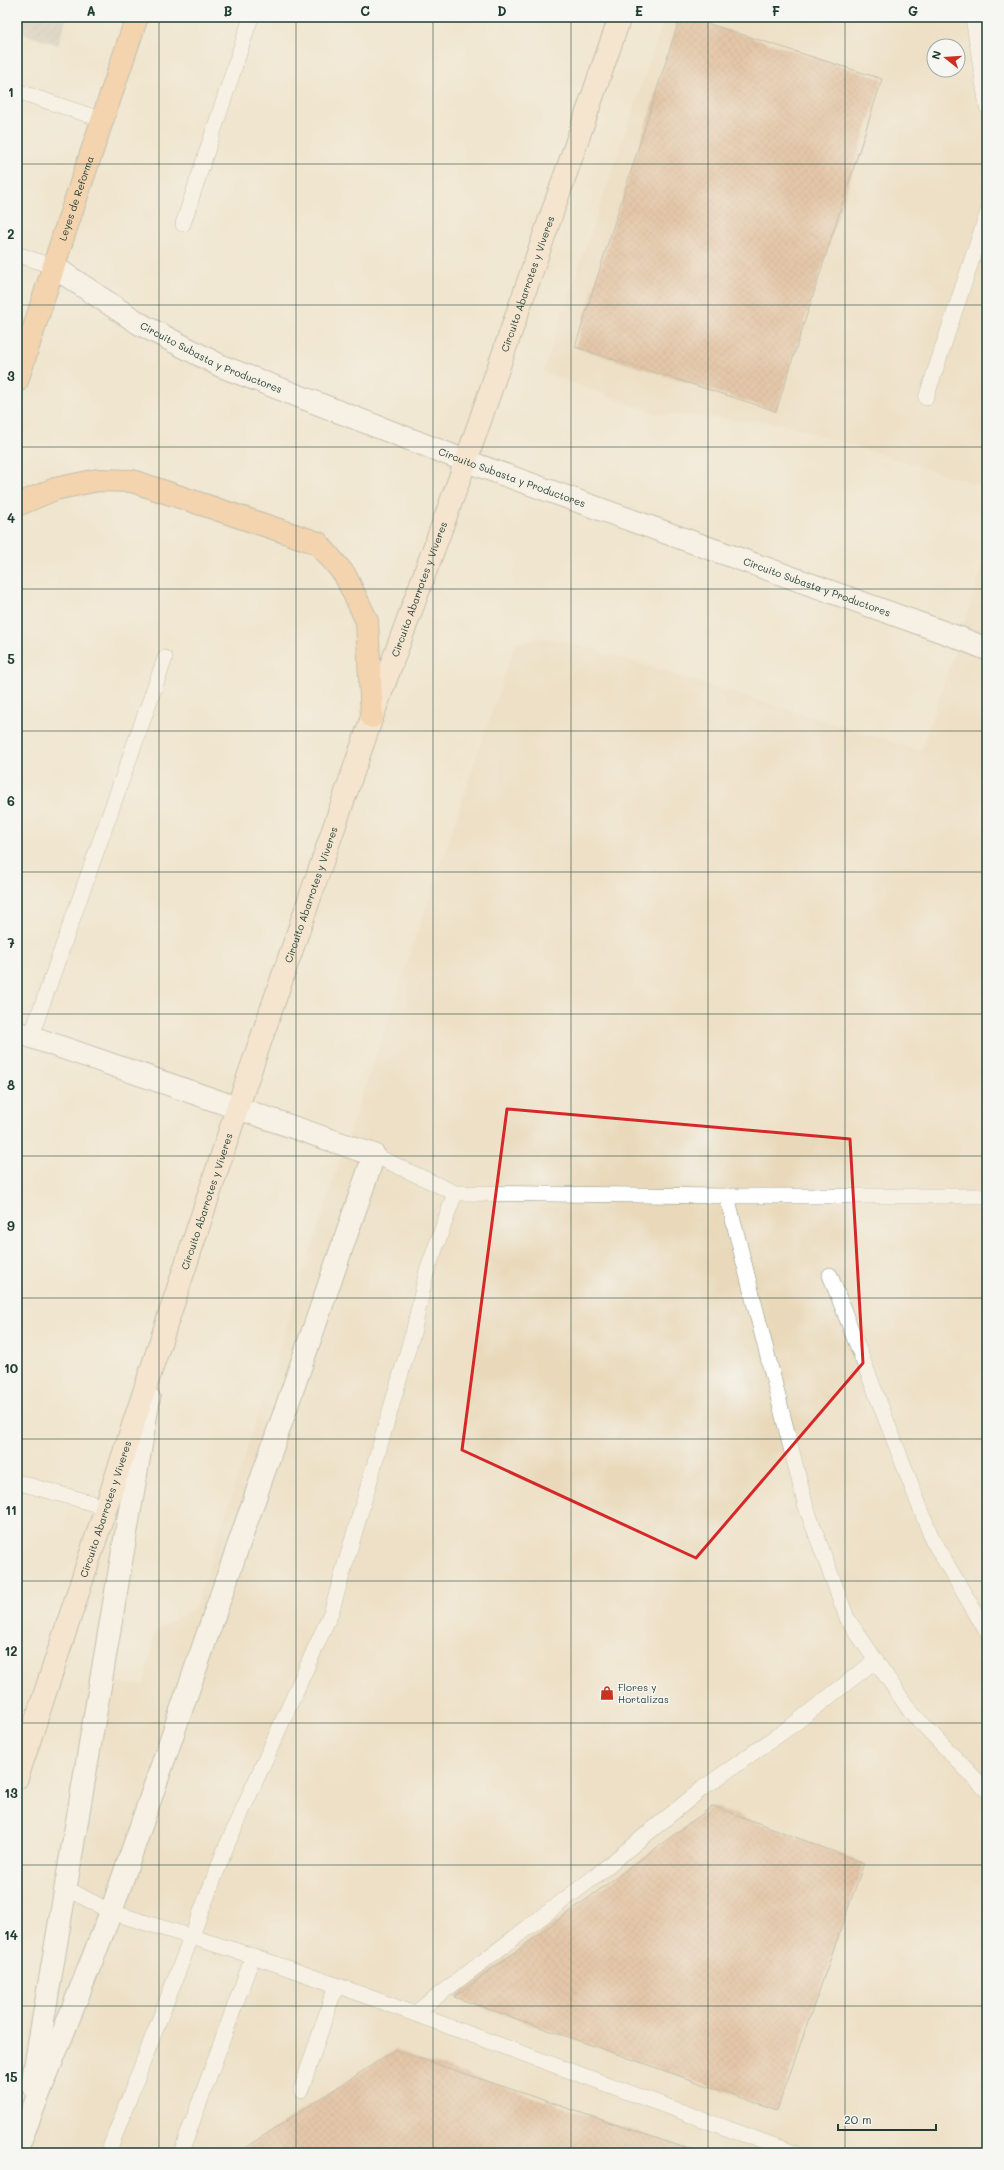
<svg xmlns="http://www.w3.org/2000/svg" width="1004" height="2170" font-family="Mali,sans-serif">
  <defs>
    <pattern id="industrial-furrows" width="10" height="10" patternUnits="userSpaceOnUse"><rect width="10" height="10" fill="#c9c3b8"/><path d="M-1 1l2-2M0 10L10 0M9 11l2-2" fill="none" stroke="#aca89f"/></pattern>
    <pattern id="building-cross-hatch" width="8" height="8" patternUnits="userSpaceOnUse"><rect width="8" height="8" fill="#d5a077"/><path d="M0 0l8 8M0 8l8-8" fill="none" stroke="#ac8462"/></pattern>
  </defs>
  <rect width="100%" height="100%" fill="#f6f6f2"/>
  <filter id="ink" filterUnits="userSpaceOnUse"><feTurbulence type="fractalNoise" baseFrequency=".025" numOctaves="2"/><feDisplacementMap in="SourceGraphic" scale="8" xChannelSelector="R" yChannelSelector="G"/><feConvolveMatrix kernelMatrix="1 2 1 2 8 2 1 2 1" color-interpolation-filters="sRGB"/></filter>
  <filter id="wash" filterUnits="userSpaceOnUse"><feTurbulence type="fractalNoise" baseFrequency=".012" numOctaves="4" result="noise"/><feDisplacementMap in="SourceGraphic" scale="16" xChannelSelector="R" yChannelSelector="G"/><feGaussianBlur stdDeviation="0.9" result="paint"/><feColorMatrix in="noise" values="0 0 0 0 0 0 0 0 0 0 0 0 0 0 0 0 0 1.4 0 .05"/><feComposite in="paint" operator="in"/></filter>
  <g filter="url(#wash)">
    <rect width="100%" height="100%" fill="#f0e6cf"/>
    <g fill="#e9d9ba" fill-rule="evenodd">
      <path d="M 665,17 L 987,17 L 987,488 L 781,423 L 657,414 L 543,372 ZM 934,46 L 958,46 L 958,70 L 934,70 Z"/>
      <polygon points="987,555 987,2153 17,2153 17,2114 91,1682 144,1685 155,1631 196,1607 333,1181 515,644 540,638 566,641 921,751"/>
    </g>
    <polygon fill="url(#industrial-furrows)" points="17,17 67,17 58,45 17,32"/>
    <g id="blocks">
      <g fill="url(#building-cross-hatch)">
        <polygon points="680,17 687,17 882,79 776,411 575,347"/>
        <polygon points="713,1806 864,1863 777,2110 454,1997"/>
        <polygon points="395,2050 700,2153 237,2153"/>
      </g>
    </g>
  </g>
  <g filter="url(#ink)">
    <use href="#blocks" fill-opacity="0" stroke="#889282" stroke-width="1"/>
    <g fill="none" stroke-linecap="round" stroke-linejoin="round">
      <defs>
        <g id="lane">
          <polyline points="973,17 987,107"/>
          <polyline points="17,91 103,120"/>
          <polyline points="183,224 251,17"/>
          <polyline points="17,254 54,267"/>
          <polyline points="926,398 987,214"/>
          <polyline points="31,1036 165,658"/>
          <polyline points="374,1155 455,1193 727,1196 987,1196"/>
          <polyline points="727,1196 806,1507 847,1618 910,1711 987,1791"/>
          <polyline points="830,1275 933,1541 987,1632"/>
          <polyline points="17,1482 106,1507"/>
          <polyline points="66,1888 111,1912 253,1956 336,1985 794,2153"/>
          <polyline points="415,2013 593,1878 703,1788 794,1724 875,1661"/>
          <polyline points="301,2090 336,1985"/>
          <polyline points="108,2153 226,1847 331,1613 414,1329 426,1274 455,1193"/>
          <polyline points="181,2153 253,1956"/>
        </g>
        <g id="street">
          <path id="s1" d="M 54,267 L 140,324 L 221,366 L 466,461 L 957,637 L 987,649"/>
          <polyline points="17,1032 374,1155 111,1912 17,2149"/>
          <polyline points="32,2085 149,1398"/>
        </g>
        <g id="secondary">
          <path id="s2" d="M 17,1778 L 237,1109 L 372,717 L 466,461 L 620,17"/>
        </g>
        <g id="primary">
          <path id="s3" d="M 17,381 L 63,237 L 137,17"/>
          <polyline points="17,505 55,489 98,480 132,481 318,543 345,575 367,621 372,717"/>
        </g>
      </defs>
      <use href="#lane" stroke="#889282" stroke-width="16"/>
      <use href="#street" stroke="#889282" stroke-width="24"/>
      <use href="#secondary" stroke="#889282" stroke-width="24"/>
      <use href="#primary" stroke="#889282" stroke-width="24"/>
      <use href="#lane" stroke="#fff" stroke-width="15"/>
      <use href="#street" stroke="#fff" stroke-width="22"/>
      <use href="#secondary" stroke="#fbe5cf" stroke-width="22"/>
      <use href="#primary" stroke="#f6be87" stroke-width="22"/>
    </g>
  </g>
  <path d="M0 0H1004V2170H0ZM 507,1109 L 850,1139 L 863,1363 L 696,1558 L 462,1450 Z" fill="#f0e6cf" fill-opacity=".55" fill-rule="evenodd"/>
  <path fill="none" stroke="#d62828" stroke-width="3" stroke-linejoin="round" d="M 507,1109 L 850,1139 L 863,1363 L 696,1558 L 462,1450 Z"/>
  <path fill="none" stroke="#1f3d34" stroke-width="1" stroke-opacity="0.55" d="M 159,17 L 159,2153M 296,17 L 296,2153M 433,17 L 433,2153M 571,17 L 571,2153M 708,17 L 708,2153M 845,17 L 845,2153M 17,164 L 987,164M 17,305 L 987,305M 17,447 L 987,447M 17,589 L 987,589M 17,731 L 987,731M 17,872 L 987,872M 17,1014 L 987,1014M 17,1156 L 987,1156M 17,1298 L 987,1298M 17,1439 L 987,1439M 17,1581 L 987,1581M 17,1723 L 987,1723M 17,1865 L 987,1865M 17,2006 L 987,2006"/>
  <defs>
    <symbol id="shop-bare" viewBox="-9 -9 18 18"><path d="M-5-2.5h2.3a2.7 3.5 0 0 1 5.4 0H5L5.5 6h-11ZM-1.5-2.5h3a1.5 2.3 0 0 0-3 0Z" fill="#c8321e" stroke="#f6f6f2" stroke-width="2.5" paint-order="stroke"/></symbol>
  </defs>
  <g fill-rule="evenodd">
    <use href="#shop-bare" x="597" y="1683" width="20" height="20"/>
  </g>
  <g text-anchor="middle" stroke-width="3" stroke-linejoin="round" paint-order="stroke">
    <g font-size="10" fill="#1f3d34" stroke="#f6f6f2">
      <text dy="4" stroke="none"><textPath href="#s3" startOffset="192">Leyes de Reforma</textPath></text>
      <text dy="4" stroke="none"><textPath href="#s2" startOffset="1579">Circuito Abarrotes y Víveres</textPath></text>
      <text dy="4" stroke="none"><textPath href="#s1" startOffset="182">Circuito Subasta y Productores</textPath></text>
      <text dy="4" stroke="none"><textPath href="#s1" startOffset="506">Circuito Subasta y Productores</textPath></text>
      <text dy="4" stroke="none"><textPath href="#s1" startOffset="830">Circuito Subasta y Productores</textPath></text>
      <text dy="4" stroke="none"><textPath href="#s2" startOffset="1255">Circuito Abarrotes y Víveres</textPath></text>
      <text dy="4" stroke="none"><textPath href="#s2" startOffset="931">Circuito Abarrotes y Víveres</textPath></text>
      <text dy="4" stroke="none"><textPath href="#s2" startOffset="607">Circuito Abarrotes y Víveres</textPath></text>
      <text dy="4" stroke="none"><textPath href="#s2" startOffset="283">Circuito Abarrotes y Víveres</textPath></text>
    </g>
    <g font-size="10" fill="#1f3d34" stroke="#f6f6f2" text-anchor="start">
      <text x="618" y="1691">Flores y<tspan x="618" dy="12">Hortalizas</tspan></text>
    </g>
  </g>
  <rect width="1004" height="2170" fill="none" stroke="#f6f6f2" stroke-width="44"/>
  <g transform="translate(946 58) rotate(287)"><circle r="19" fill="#f6f6f2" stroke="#a0aca6"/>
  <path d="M0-3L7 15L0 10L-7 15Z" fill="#c8321e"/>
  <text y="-6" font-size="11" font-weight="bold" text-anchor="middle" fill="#1f3d34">N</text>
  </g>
  <path d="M838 2124v6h98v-6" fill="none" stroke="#1f3d34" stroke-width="2"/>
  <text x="844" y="2124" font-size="12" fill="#1f3d34" stroke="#f6f6f2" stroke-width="3" paint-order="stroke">20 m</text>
  <rect x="22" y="22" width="960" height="2126" fill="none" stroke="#1f3d34" stroke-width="1.5"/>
  <g font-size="13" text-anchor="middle" font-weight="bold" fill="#1f3d34">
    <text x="91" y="16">A</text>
    <text x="228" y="16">B</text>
    <text x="365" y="16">C</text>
    <text x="502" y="16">D</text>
    <text x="639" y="16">E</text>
    <text x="776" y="16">F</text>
    <text x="913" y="16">G</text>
    <text x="11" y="97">1</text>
    <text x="11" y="239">2</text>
    <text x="11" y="381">3</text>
    <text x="11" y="523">4</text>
    <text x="11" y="664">5</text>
    <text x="11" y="806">6</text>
    <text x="11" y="948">7</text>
    <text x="11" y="1090">8</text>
    <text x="11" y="1231">9</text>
    <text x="11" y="1373">10</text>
    <text x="11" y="1515">11</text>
    <text x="11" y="1656">12</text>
    <text x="11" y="1798">13</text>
    <text x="11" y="1940">14</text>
    <text x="11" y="2082">15</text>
  </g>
</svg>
